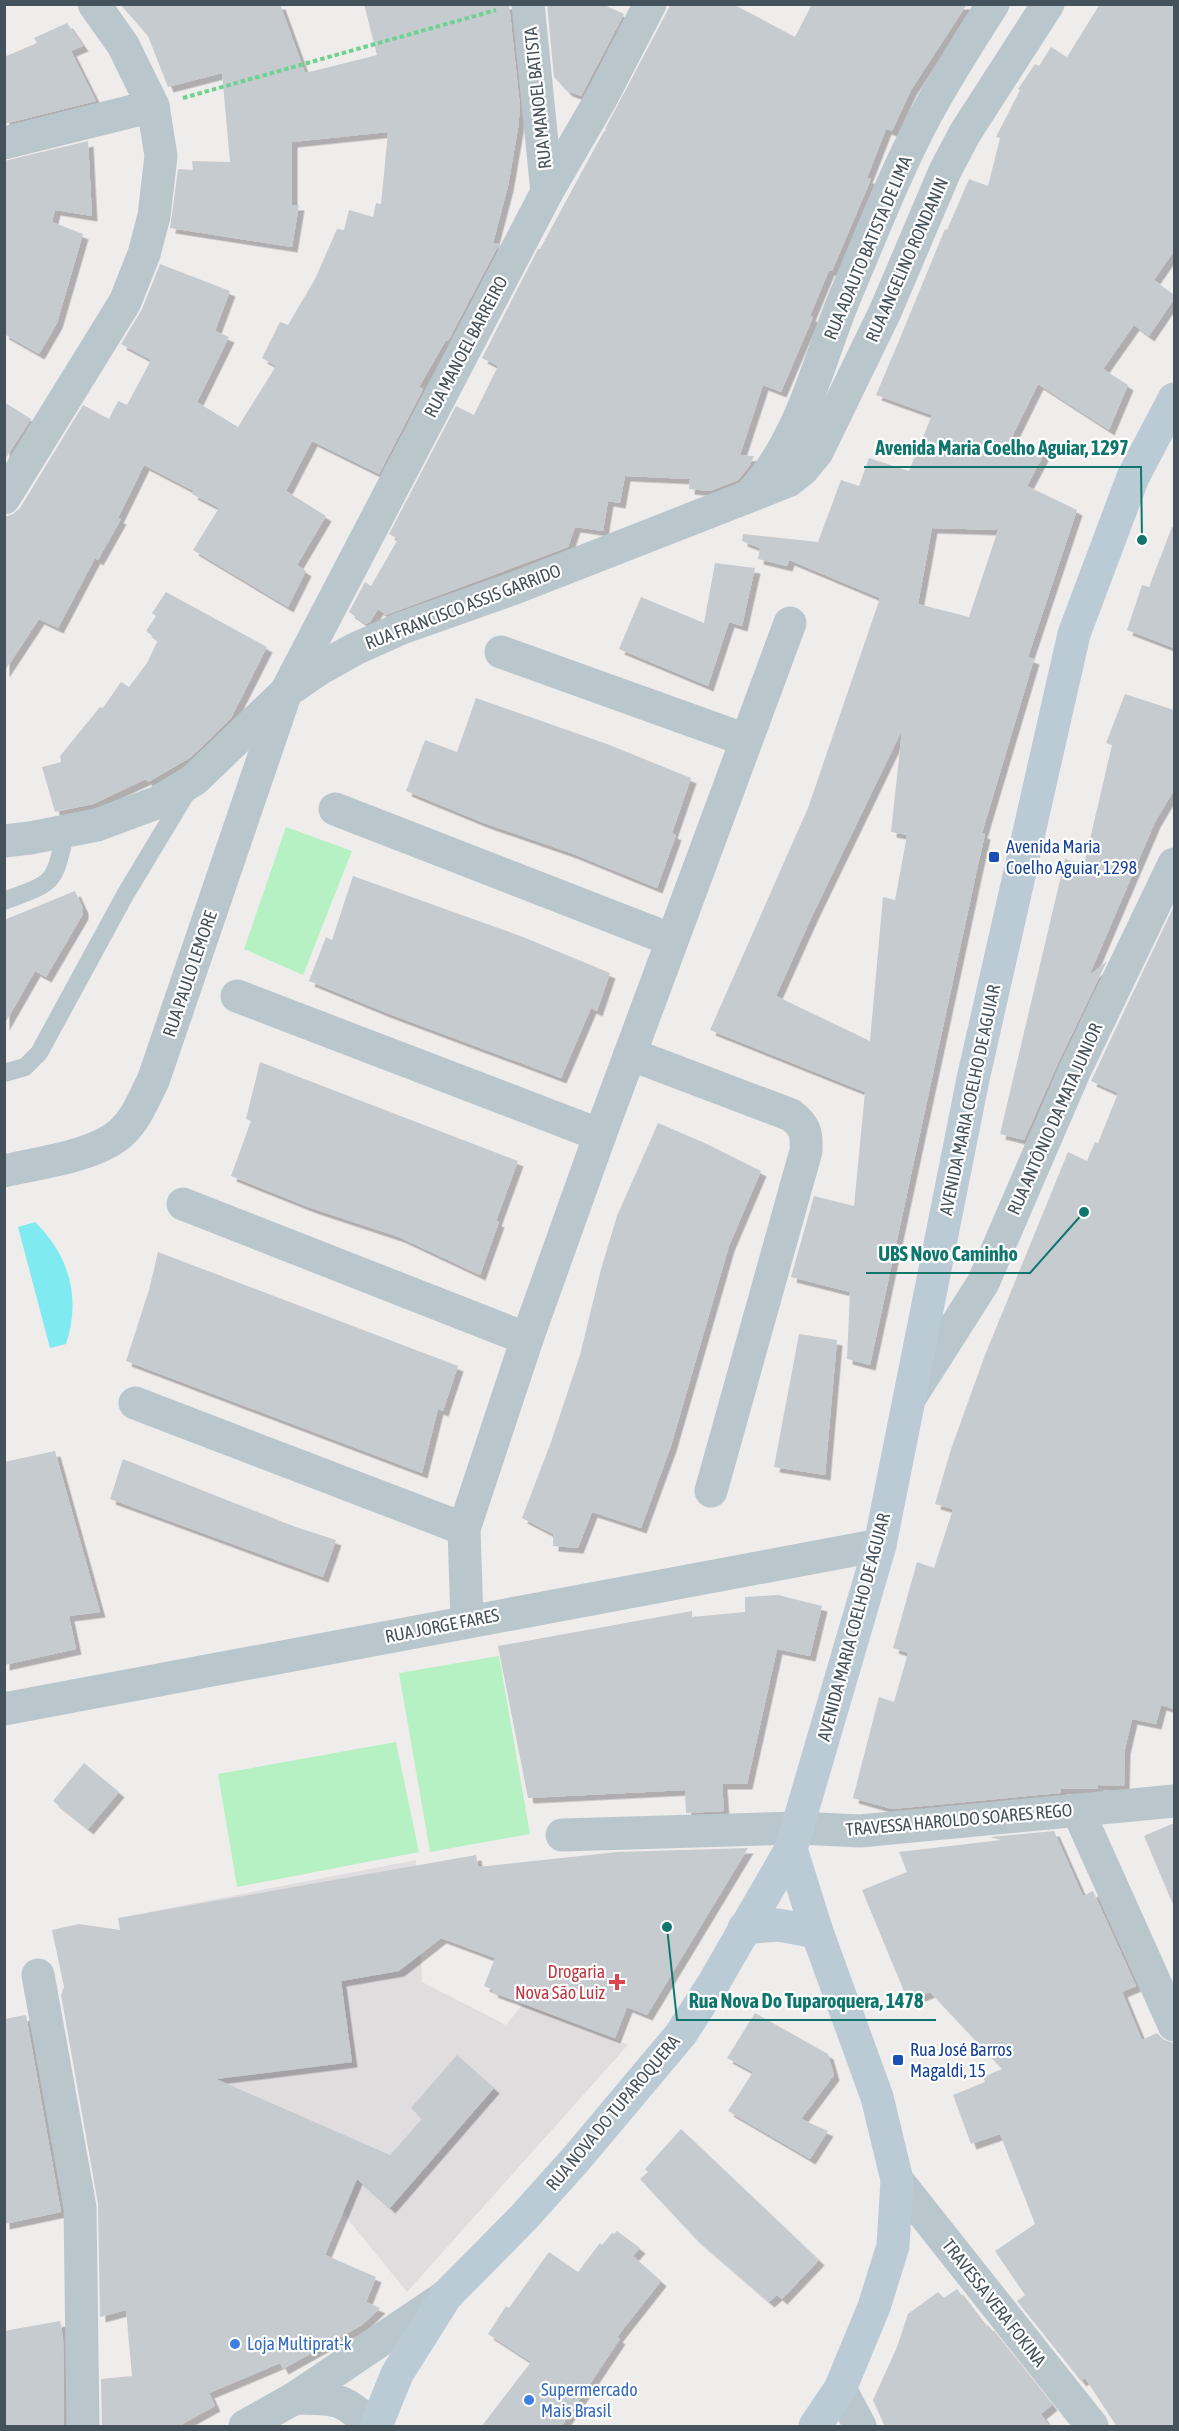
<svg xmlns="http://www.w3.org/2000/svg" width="1179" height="2431" font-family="'Asap Condensed',sans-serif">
  <defs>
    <filter id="shadow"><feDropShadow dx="5.5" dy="5.5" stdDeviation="0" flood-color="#0004"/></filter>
  </defs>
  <rect width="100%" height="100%" fill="#efecec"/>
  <polygon fill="#e0dddf" points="416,1860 422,1982 506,2025 523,2004 628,2045 407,2292 343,2213 204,2155 188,2145 149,1912"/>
  <g fill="#b6f1c4">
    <polygon points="286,827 352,851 303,975 244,949"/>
    <polygon points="499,1656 530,1834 430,1852 399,1673"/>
    <polygon points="396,1742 419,1852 237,1887 218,1774"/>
  </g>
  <path fill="#80eaf1" d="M 35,1222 C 70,1256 81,1299 66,1344 L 50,1348 L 18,1227 Z"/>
  <g fill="#c6cbd0" fill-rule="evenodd" filter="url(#shadow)">
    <polygon points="120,4 280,4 305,73 377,55 364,4 509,4 520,107 518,128 508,186 493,243 499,244 448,341 446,340 419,387 423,389 379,474 312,441 286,491 326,516 297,565 306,571 288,607 193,550 219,508 192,494 194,491 144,465 118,518 121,519 98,560 95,558 58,628 39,619 4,672 4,517 13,514 20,508 83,405 109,419 118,401 127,405 151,360 121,344 142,309 160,264 230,291 215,331 229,337 197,402 238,427 276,366 262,358 280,322 288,325 315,279 337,229 344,230 349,210 373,217 376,203 381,204 388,132 292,142 292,205 299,205 292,247 170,228 178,169 193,170 192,161 230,162 222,73 168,87 148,36"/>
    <polygon points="547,4 602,4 624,14 581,96 567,91 554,77"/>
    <polygon points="671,4 733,4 795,37 812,4 967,4 911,90 892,131 886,129 867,178 871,179 832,271 829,270 810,316 813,317 781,392 763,385 740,455 754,456 750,465 738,480 710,491 689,489 690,479 625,476 620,503 608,501 603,531 575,527 568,547 386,615 378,609 370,622 366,624 349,612 365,582 371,586 398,539 389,534 456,406 474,415 498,366 482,358 538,249 540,249 604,131 606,131 605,129"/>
    <path d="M 1100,4 L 1174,4 L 1174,251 L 1154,280 L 1174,295 L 1174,299 L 1149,336 L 1134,325 L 1103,369 L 1128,385 L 1109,430 L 1038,384 L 1012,437 L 1044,454 L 1027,486 L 1077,510 L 1028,657 L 1034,659 L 982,833 L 985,834 L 978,865 L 870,1365 L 847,1359 L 850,1292 L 791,1277 L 814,1196 L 854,1206 L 865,1092 L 710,1030 L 808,808 L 880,598 L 789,560 L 787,566 L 758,559 L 760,548 L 742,541 L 743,534 L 818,542 L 841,480 L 859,486 L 869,458 L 909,471 L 932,415 L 876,395 L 898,343 L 945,229 L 947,230 L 969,179 L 988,186 L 1000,138 L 996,137 L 1020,90 L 1018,89 L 1035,64 L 1039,66 L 1051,47 L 1067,57 ZM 932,528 L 998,530 L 969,617 L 918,604 ZM 902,730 L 891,832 L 907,835 L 895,900 L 883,897 L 870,1041 L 776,996 L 813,914 Z"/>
    <polygon points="67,23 83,46 71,51 96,101 4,124 4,57 37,43 34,38"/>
    <polygon points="88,141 92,216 55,210 52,222 83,234 57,323 39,354 4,334 4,161"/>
    <polygon points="4,402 31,419 4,461"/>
    <polygon points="1172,527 1174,527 1174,648 1127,630 1142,585 1149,587"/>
    <polygon points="715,563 755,568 742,626 729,622 708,686 619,649 641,597 704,623"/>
    <polygon points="166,592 267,647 231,718 191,757 148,782 146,779 93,804 55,812 42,767 61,762 60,756 100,707 103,708 121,682 129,687 147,663 158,640 146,631 156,616 152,613"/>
    <polygon points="1125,694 1174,710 1174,790 1155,822 1089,976 1107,961 1058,1063 1024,1140 1000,1134 1065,859 1084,865 1112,745 1106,743"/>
    <polygon points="476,698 607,744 691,778 672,833 676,835 657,888 571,853 484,823 406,791 425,740 457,752"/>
    <polygon points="353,876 523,937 610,973 597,1011 591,1008 561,1078 387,1013 309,981 326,937 332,940"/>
    <polygon points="75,891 83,908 83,914 46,977 35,971 4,1025 4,920"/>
    <polygon points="1174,906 1174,1709 1161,1705 1156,1724 1132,1719 1125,1749 1124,1786 1098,1785 1098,1789 1061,1789 1060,1793 892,1809 853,1798 879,1697 894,1702 908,1653 893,1648 917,1562 934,1568 953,1509 935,1504 951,1449 985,1355 1068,1152 1087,1161 1095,1142 1098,1143 1118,1093 1091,1081"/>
    <polygon points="260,1062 518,1161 496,1221 499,1222 480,1275 399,1237 311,1208 231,1176 251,1121 246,1119"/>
    <polygon points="658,1123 707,1144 761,1171 729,1246 671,1446 641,1528 592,1512 578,1548 553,1546 553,1534 522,1518 551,1442 580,1355 601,1269 617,1216"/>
    <polygon points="158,1252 458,1366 443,1411 438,1409 422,1473 126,1361 149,1290"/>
    <polygon points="799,1334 837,1340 825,1475 774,1467"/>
    <polygon points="55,1451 100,1612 69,1616 76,1649 4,1665 4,1462"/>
    <polygon points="123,1459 293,1526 336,1540 323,1577 110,1499"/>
    <polygon points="778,1595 822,1606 810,1656 777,1649 747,1784 722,1784 724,1811 686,1813 685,1790 528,1798 498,1646 692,1611 692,1617 745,1612 745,1597"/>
    <polygon points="84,1763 119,1792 88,1829 53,1801"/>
    <polygon points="1174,1823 1174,1907 1144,1836"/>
    <polygon points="1054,1831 1083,1896 1093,1891 1136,1986 1122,1992 1142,2040 1157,2033 1164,2040 1174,2043 1174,2427 1117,2427 1085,2378 1081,2381 1017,2301 1025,2295 995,2251 1035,2224 1000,2134 971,2144 953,2095 985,2082 983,2077 1002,2069 930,1992 908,2001 862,1890 907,1872 899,1852 1001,1840 990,1837"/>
    <polygon points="748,1848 647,2015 627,2007 615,2038 492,1992 493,1990 484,1986 495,1958 441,1938 399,1971 341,1981 352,2062 216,2079 390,2155 422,2119 411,2108 457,2055 494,2088 390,2208 357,2179 325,2255 376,2277 366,2302 380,2308 362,2325 283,2369 280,2363 209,2393 215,2406 177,2427 102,2427 101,2379 132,2376 126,2310 100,2317 98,2204 61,1995 64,1987 52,1930 79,1924 120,1930 118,1918 476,1855 478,1867 617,1852"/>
    <polygon points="755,2013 828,2054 834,2075 801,2119 828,2131 810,2159 728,2111 753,2072 727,2058"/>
    <polygon points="26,2015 61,2212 4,2224 4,2019"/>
    <polygon points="681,2129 819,2260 782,2299 777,2295 769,2302 695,2238 640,2179 648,2172 645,2169"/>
    <polygon points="617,2231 640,2248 633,2256 661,2281 617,2337 620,2339 561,2427 481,2427 531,2362 488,2334 506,2306 509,2308 549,2252 578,2272 600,2243 602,2245 612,2233 614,2234"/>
    <polygon points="957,2289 986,2327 988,2325 1052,2405 1041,2414 1050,2427 885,2427 873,2400 897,2347 908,2314 938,2292 944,2298"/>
    <polygon points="60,2321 63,2338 64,2427 4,2427 4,2331"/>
  </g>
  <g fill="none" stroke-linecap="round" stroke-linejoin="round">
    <polyline stroke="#6dd190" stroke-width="4" stroke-dasharray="4.5 3" stroke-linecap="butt" points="183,98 496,10"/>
    <g stroke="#b9c7cd" stroke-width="18">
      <path d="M 4,901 C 57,881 53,885 66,831"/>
      <polyline points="4,1073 25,1067 39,1053 125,895 187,792"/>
    </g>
    <g stroke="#b9c7cd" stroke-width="33">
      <polyline points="528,4 547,192"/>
      <polyline points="4,143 153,106"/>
      <path d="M 752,493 C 803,438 818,360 847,292 C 872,233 896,171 927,113 C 947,76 970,40 993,4"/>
      <polyline points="4,498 125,302 144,254 154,216 161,156 153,106 123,45 94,4"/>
      <polyline points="501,652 746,740"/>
      <polyline points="335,809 672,940"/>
      <polyline points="4,841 30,838 97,825 156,803 194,780 286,692 321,668 355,649 402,628 515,588 788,481 803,469 817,452 885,312 945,171 965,133 1048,4"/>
      <polyline points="237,996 600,1135"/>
      <path d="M 630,1054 L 791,1115 C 805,1126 807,1133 806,1151 L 711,1491"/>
      <path d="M 4,1171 C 38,1163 97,1156 122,1132 C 137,1118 144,1098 153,1081 L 286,692 L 547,192 L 602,97 L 650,4"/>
      <polyline points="183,1204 527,1339"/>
      <polyline points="911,1396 983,1283 1075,1070 1174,864"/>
      <polyline points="135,1403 464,1529"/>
      <polyline points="467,1621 464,1529 527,1339 600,1135 790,623"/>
      <polyline points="4,1709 880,1545"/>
      <polyline points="1078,1811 1174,2025"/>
      <polyline points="562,1835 798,1828 860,1831 1174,1801"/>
      <polyline points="38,1975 80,2207 83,2426"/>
      <polyline points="897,2180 1092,2426"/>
      <polyline points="840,2389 860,2426"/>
    </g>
    <g stroke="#b9c7cd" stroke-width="33">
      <path d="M 295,2398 C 337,2399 340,2396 372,2426"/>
      <polyline points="245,2426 295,2398 446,2296"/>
    </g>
    <g stroke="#bbcbd5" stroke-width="33">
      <polyline points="791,1849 817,1932 877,2097 897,2180 893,2246 874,2307 840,2389 815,2426"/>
      <polyline points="744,1928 778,1925 817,1932"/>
      <polyline points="376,2426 397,2374 446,2296 524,2217 576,2159 681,2034 713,1984 791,1849 880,1545 973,1079 1074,634 1133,477 1174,399"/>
    </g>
  </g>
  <g fill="#1a4fb4" stroke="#fff" stroke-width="2">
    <rect x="988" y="851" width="12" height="12" rx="3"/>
    <rect x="892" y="2054" width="12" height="12" rx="3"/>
  </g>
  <path fill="#e0444e" stroke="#fff" stroke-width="2" d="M614 1973h6v6h6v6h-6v6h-6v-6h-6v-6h6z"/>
  <g fill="#3f7fe0" stroke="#fff" stroke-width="2">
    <circle cx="235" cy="2344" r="6"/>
    <circle cx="529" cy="2400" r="6"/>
  </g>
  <g text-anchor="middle" stroke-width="4.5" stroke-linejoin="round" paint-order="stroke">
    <g font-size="18" fill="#44535b" stroke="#fff">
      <text transform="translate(538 98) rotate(-96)" y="6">RUA MANOEL BATISTA</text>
      <text transform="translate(868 248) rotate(-67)" y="6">RUA ADAUTO BATISTA DE LIMA</text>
      <text transform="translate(907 260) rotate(-66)" y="6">RUA ANGELINO RONDANIN</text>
      <text transform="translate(466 347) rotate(-62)" y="6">RUA MANOEL BARREIRO</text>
      <text transform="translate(463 607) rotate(-21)" y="6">RUA FRANCISCO ASSIS GARRIDO</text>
      <text transform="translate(190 974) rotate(-71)" y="6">RUA PAULO LEMORE</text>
      <text transform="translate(970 1100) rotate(-78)" y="6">AVENIDA MARIA COELHO DE AGUIAR</text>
      <text transform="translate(1055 1119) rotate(-66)" y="6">RUA ANTÔNIO DA MATA JUNIOR</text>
      <text transform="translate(442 1626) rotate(-11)" y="6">RUA JORGE FARES</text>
      <text transform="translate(854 1627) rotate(-75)" y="6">AVENIDA MARIA COELHO DE AGUIAR</text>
      <text transform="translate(959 1820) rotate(-5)" y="6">TRAVESSA HAROLDO SOARES REGO</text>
      <text transform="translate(613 2113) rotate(-50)" y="6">RUA NOVA DO TUPAROQUERA</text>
      <text transform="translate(994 2303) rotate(52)" y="6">TRAVESSA VERA FOKINA</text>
    </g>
    <g font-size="18" fill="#164399" stroke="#fff" text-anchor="start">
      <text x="1006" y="853">Avenida Maria<tspan x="1006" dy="21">Coelho Aguiar, 1298</tspan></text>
      <text x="910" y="2056">Rua José Barros<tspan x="910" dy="21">Magaldi, 15</tspan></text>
    </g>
    <g font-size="18" fill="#be3a42" stroke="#fff" text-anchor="end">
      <text x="605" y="1978">Drogaria<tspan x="605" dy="21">Nova São Luiz</tspan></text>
    </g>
    <g font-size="18" fill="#366cbe" stroke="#fff" text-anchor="start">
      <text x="247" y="2350">Loja Multiprat-k</text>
      <text x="541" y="2396">Supermercado<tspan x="541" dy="21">Mais Brasil</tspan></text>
    </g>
  </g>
  <path fill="none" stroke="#0f766e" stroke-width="2" d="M1142 540L1141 467H864M1084 1212L1030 1273H866M667 1927L677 2020H936"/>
  <g fill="#0f766e" stroke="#fff" stroke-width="2">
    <circle cx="1142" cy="540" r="6"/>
    <circle cx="1084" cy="1212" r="6"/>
    <circle cx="667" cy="1927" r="6"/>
  </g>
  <g font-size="20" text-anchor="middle" font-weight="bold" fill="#0f766e" stroke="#fff" stroke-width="4.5" stroke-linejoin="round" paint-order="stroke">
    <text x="1002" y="455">Avenida Maria Coelho Aguiar, 1297</text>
    <text x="948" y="1261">UBS Novo Caminho</text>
    <text x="806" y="2008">Rua Nova Do Tuparoquera, 1478</text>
  </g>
  <rect width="1179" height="2431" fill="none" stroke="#44535b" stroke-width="12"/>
</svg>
